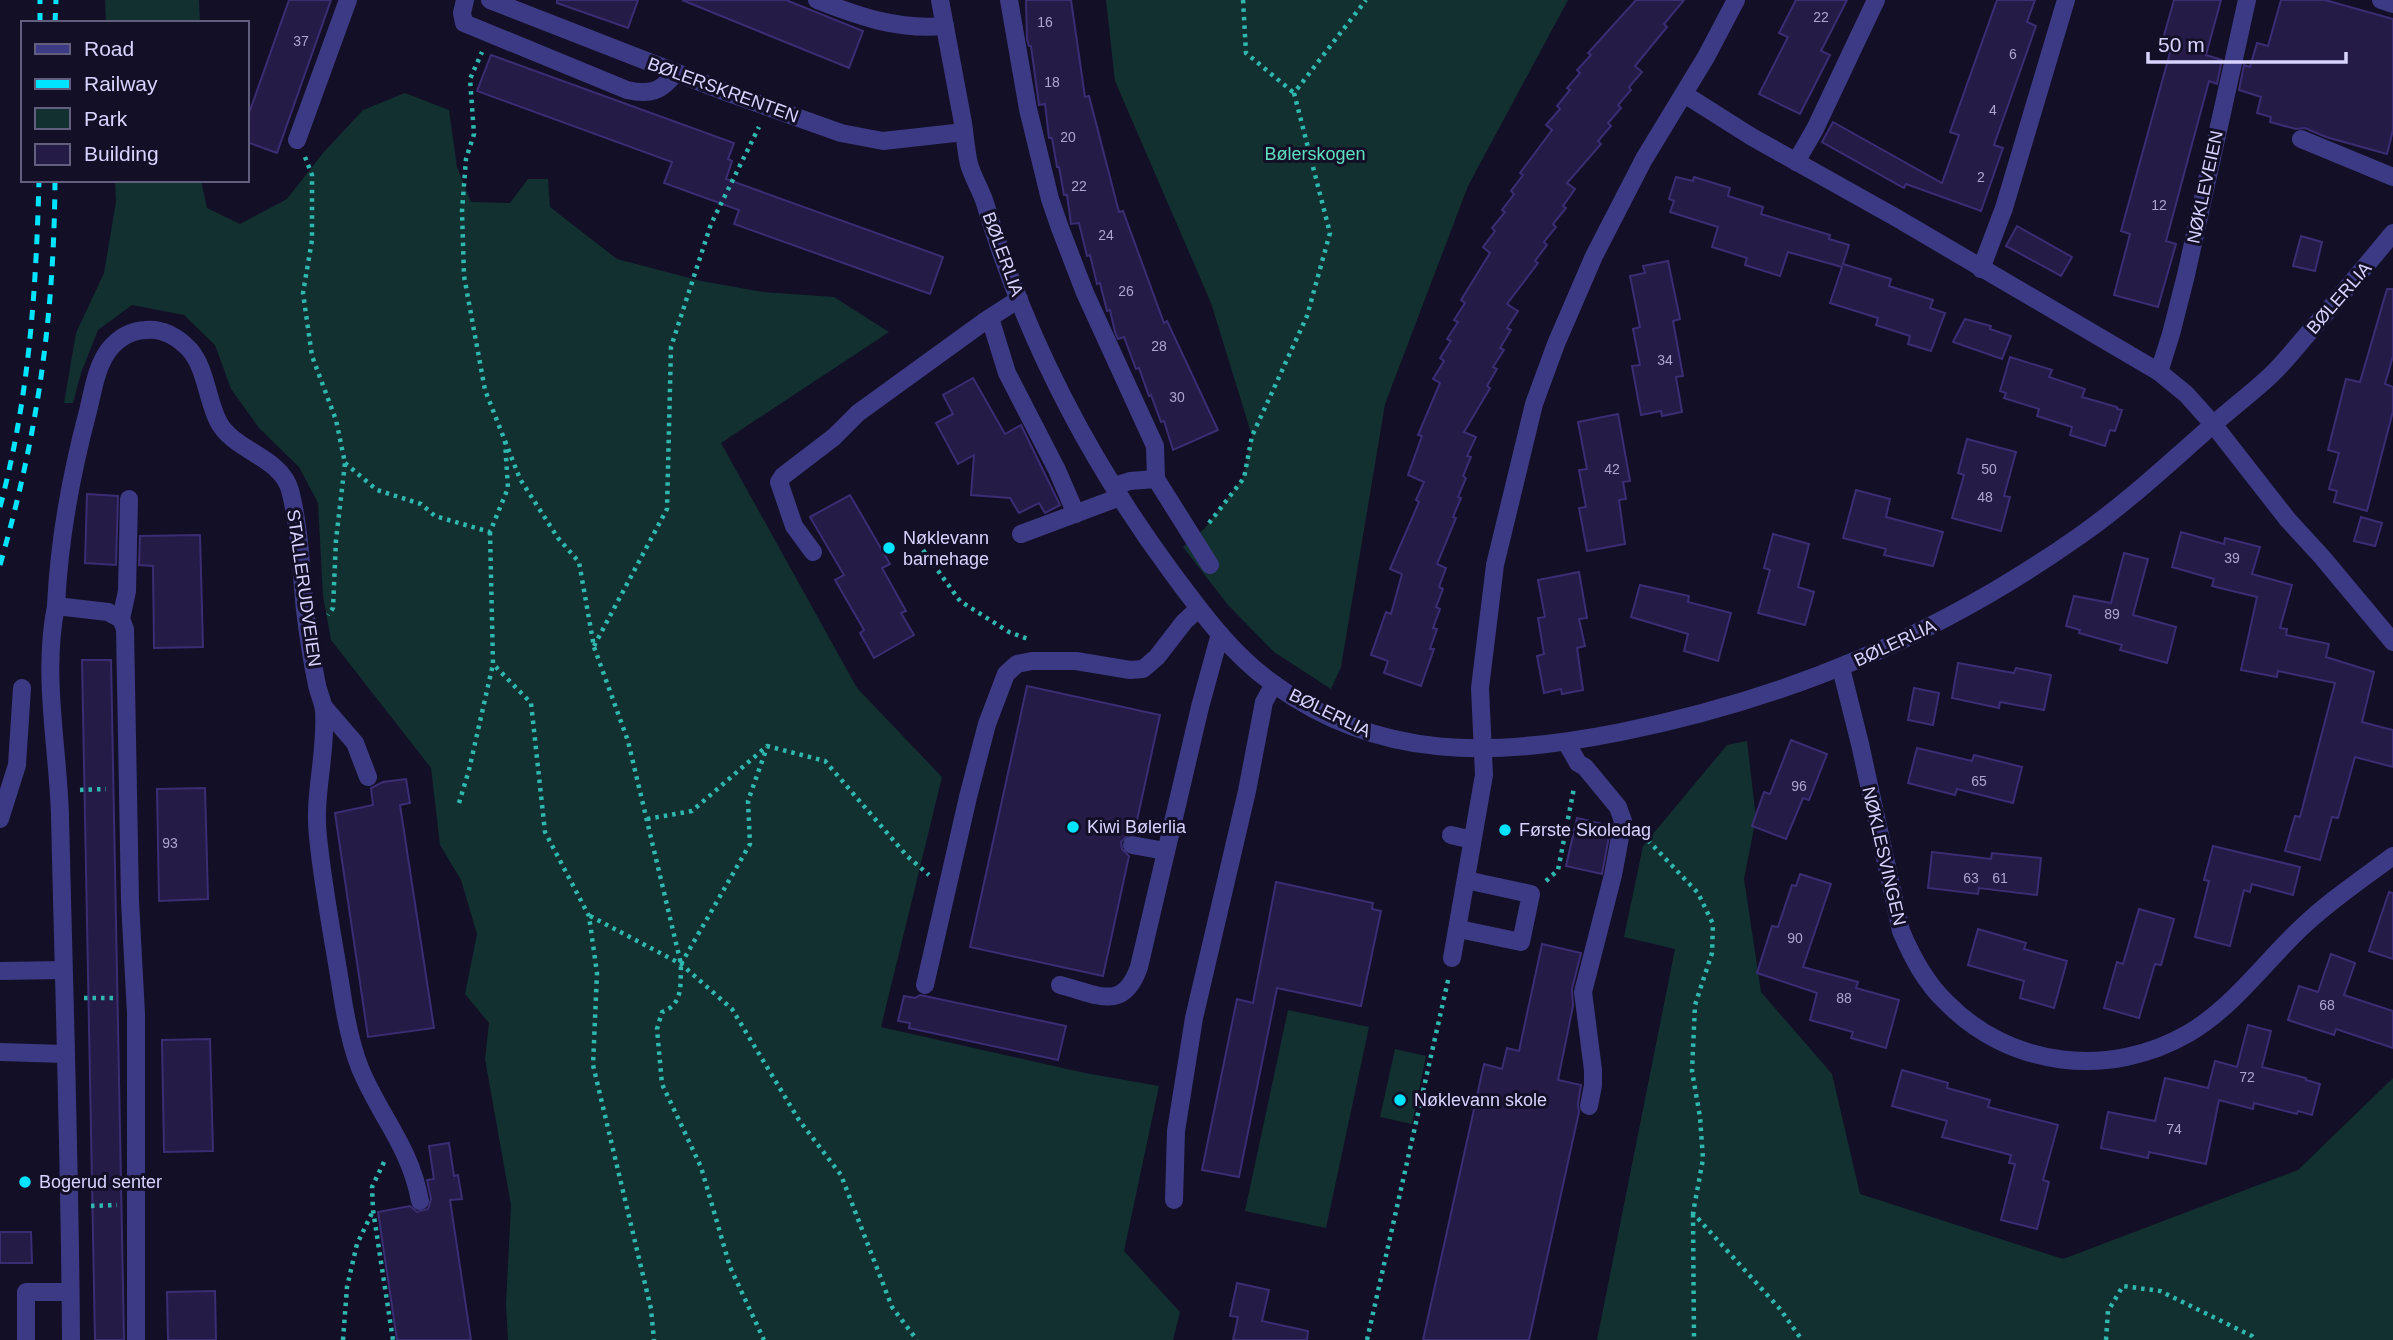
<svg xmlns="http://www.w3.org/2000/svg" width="2393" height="1340" font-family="Helvetica,sans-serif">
  <rect width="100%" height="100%" fill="#130f26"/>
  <g fill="#12302f">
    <polygon points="105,0 199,0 200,23 106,23"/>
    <polygon points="1106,0 1568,0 1468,186 1385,404 1341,667 1331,689 1274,652 1228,605 1183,547 1205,528 1243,478 1252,436 1211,303 1115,81"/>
    <polygon points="405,93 449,110 457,167 471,202 510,203 528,179 548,179 550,207 617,259 701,281 763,292 834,297 889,332 721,443 857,688 942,777 881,1027 1085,1073 1159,1086 1124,1251 1180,1312 1173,1340 508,1340 506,1304 511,1205 485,1059 489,1023 465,994 477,934 461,880 440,845 431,768 331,640 323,596 318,503 299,467 259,428 231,389 215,345 184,315 132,305 98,330 81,373 73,403 64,403 76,333 104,273 116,202 115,180 201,180 207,208 240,224 287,199 323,153 363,110"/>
    <polygon points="1747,741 1756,818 1744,879 1761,992 1832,1074 1860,1194 2063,1259 2298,1170 2393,1078 2393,1340 1597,1340 1675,949 1624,937 1643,846 1727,745"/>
    <polygon points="1288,1010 1369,1027 1326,1228 1245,1211"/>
    <polygon points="1395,1049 1426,1056 1412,1124 1380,1117"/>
  </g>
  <g fill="#241b47" stroke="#3b2d73" stroke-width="2">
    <polygon points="289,0 331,0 277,153 247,142 247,119"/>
    <polygon points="557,0 638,0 628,28 557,3"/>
    <polygon points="682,0 786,0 863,31 849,68"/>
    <polygon points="1026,0 1071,0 1085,97 1089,96 1119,212 1123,211 1164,323 1167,321 1218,430 1173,450 1164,421 1161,422 1151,395 1149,396 1139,368 1136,369 1124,337 1118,339 1115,332 1110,310 1107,311 1100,283 1097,284 1090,255 1087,256 1079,223 1071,224 1067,195 1064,195 1059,167 1057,167 1052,138 1049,138 1045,104 1039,105 1031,46 1029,46 1027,39"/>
    <polygon points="1636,0 1684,0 1664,24 1667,27 1635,66 1642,72 1629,87 1631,90 1618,105 1621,108 1608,123 1611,126 1598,141 1601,144 1567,183 1575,189 1563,206 1566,208 1553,224 1556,227 1544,242 1547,245 1535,261 1538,263 1507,304 1518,311 1507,328 1511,330 1500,348 1504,350 1493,367 1497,369 1487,386 1490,388 1464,432 1476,437 1467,456 1471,457 1463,476 1466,478 1458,497 1461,498 1453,517 1456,518 1437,564 1446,568 1439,587 1443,589 1436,607 1440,609 1433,628 1437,629 1430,649 1434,649 1421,686 1384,673 1388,661 1371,655 1386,612 1391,614 1402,574 1390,569 1419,502 1416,500 1424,482 1408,475 1422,436 1418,435 1440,383 1433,379 1444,361 1440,358 1451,341 1447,339 1458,322 1454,320 1465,303 1461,300 1490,253 1483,247 1495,231 1492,228 1505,212 1502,210 1514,194 1511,191 1523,175 1520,173 1552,130 1546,125 1560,109 1557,106 1570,90 1567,88 1580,73 1577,70 1591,55 1588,53"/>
    <polygon points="1796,0 1847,0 1821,51 1830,55 1800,114 1759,94 1788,37 1779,33"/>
    <polygon points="1997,0 2035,0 2027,22 2036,26 1994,145 2003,148 1981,211 1906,184 1904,188 1822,142 1833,122 1942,183 1959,135 1950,132"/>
    <polygon points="2174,0 2221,0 2206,55 2222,60 2217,84 2209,81 2166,241 2176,244 2158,307 2114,295 2130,234 2121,231 2171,49 2161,46"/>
    <polygon points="2281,0 2325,0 2393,19 2393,130 2387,154 2326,137 2305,128 2296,129 2270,122 2271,117 2257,113 2261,97 2239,90 2244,65 2250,67 2257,43 2268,46"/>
    <polygon points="491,55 734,143 728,159 732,161 726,179 943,257 930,294 734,224 739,210 664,183 672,162 477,91"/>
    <polygon points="1676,177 1693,181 1694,177 1730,188 1728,196 1763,207 1761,214 1830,235 1829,239 1849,245 1843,264 1891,279 1889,286 1933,300 1930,308 1945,313 1931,351 1908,344 1910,336 1876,325 1878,318 1830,303 1842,267 1788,252 1780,276 1745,265 1747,258 1712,247 1718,227 1670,212 1674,201 1669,199"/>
    <polygon points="2017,226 2072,257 2061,276 2006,246"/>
    <polygon points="2301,236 2322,242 2315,271 2293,266"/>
    <polygon points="1668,261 1680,319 1673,321 1683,376 1676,377 1682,412 1662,416 1661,411 1641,415 1632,366 1640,365 1633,329 1640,327 1630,276 1645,273 1643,266"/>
    <polygon points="2387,289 2393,289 2393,356 2385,384 2393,387 2393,411 2367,511 2334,502 2337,491 2329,489 2339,453 2328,450 2346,379 2360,382"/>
    <polygon points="1965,319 1991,326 1990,329 2011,336 2002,359 1953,342"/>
    <polygon points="2010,357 2052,370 2049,377 2085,389 2082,397 2117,407 2117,409 2122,410 2115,431 2110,430 2105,446 2070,435 2072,427 2037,416 2039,409 2004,398 2006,393 2000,391"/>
    <polygon points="973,378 1005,434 1021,425 1060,505 1045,513 1039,503 1019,513 1010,498 971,495 974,455 958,464 936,423 953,414 943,395"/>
    <polygon points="1618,414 1630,481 1623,482 1626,499 1619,500 1625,544 1587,551 1579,508 1586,507 1579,470 1587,469 1578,422"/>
    <polygon points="1967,439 2016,452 2004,496 2010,497 2001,531 1952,518 1964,475 1958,473"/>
    <polygon points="1856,490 1890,499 1886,517 1943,532 1933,566 1884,555 1886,549 1843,538"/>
    <polygon points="87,494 118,496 116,565 85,563"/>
    <polygon points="850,495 890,564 882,568 906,611 901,613 914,635 874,658 860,633 864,630 835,580 844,575 810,517"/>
    <polygon points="2361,517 2382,523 2375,546 2354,541"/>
    <polygon points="2181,532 2224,544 2225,538 2260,547 2252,574 2292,585 2280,628 2287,629 2286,635 2329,644 2326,657 2374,672 2362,722 2393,730 2393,767 2355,757 2338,818 2332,817 2320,860 2285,851 2295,816 2300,817 2335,683 2278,671 2277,677 2241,670 2257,597 2212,586 2214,579 2172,567"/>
    <polygon points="1773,534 1809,544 1798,587 1814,592 1805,625 1758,613 1770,570 1764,568"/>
    <polygon points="200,535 203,647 154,648 153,566 139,565 140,536"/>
    <polygon points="2124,553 2148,559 2133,615 2176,627 2167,663 2120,650 2122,645 2079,633 2080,630 2066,626 2074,596 2111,603"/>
    <polygon points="1579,572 1587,618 1579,619 1585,646 1577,648 1583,690 1562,694 1561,689 1544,693 1537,656 1544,654 1538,618 1545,617 1538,580"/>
    <polygon points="1640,585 1689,596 1688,602 1731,613 1718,661 1684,651 1688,634 1631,617"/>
    <polygon points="82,660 111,660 124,1340 95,1340"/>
    <polygon points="1958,663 2014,673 2016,668 2051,675 2044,710 2000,702 1999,708 1952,698"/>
    <polygon points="1027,686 1160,715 1134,834 1128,835 1121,842 1122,849 1129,856 1103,976 970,947"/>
    <polygon points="1914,688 1939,693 1933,725 1908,720"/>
    <polygon points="1791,740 1827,754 1809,800 1803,798 1786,839 1752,826 1764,792 1770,794"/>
    <polygon points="1917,748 1972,761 1974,755 2022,767 2013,803 1957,789 1955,795 1908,783"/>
    <polygon points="406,779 410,803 400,805 434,1028 368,1037 335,813 373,805 371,788 383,782"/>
    <polygon points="205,788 208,899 159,901 157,789"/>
    <polygon points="1577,818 1611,826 1602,874 1566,866"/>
    <polygon points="2213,846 2300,867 2293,895 2252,884 2250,892 2244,890 2230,946 2195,937 2209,881 2204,880"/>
    <polygon points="1932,852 1991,859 1992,853 2041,858 2037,895 1979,888 1978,894 1928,888"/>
    <polygon points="1800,874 1831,884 1803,967 1858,982 1856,988 1899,1000 1886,1048 1851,1038 1853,1032 1810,1020 1817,993 1757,973 1772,926 1778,927 1792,885 1796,886"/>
    <polygon points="1276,882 1373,903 1372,909 1381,911 1361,1006 1277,988 1239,1177 1202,1170 1237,999 1253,1003"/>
    <polygon points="2389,892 2393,893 2393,959 2369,951"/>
    <polygon points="2139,909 2174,919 2161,965 2155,964 2139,1018 2104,1008 2117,962 2123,964"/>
    <polygon points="1978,929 2026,943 2024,949 2067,961 2054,1008 2020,998 2024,981 1968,965"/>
    <polygon points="1542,944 1581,953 1572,989 1573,1006 1558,1080 1581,1085 1578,1104 1579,1112 1529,1340 1423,1340 1484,1064 1502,1069 1507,1048 1519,1051"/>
    <polygon points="2331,954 2355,963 2344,995 2393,1011 2393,1048 2336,1029 2334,1035 2288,1020 2299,986 2318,992"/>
    <polygon points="920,995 1066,1026 1058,1060 909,1028 910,1023 898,1021 904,996 915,998"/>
    <polygon points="2248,1025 2271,1031 2262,1067 2306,1078 2306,1080 2320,1084 2312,1115 2298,1111 2297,1114 2254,1103 2253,1109 2219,1100 2206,1164 2149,1152 2148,1158 2101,1148 2108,1112 2155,1121 2165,1078 2208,1088 2215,1061 2237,1067"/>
    <polygon points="210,1039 213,1151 164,1152 162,1040"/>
    <polygon points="1902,1070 1948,1083 1947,1088 1990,1100 1988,1107 2058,1125 2043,1180 2049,1182 2037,1229 2001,1220 2015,1164 2009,1163 2011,1155 1942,1137 1947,1121 1892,1106"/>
    <polygon points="449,1143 454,1176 458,1175 462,1199 450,1200 471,1340 397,1340 378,1212 410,1206 417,1212 428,1209 431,1199 427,1180 434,1179 429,1146"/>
    <polygon points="0,1232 31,1232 32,1263 0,1263"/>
    <polygon points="1237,1283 1269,1290 1262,1321 1308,1331 1307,1340 1233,1340 1238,1317 1230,1316"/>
    <polygon points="215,1291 216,1340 168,1340 167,1292"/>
  </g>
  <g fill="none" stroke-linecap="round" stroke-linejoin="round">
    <g stroke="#2fb8b0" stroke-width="4.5" stroke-dasharray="3.5 5" stroke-linecap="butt">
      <polyline points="1243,0 1246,53 1294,93"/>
      <polyline points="305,157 312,175 312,240 303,293 312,356 336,420 345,463 336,540 333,608 328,615"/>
      <path d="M 505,441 L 520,479 L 558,538 L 579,562 L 594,647 L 628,741 L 681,964 C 680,984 684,1004 662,1012 L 657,1029 L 662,1084 L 701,1167 L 730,1267 L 764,1340"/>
      <polyline points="345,463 377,490 421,504 435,516 490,532 508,488 505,441 485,390 464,276 462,211 466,159 474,134 470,79 482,52"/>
      <polyline points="1209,523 1244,478 1252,436 1307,316 1330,233 1294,93 1366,0"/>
      <polyline points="490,532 493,664 531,703 545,832 589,916 597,973 593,1065 651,1309 654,1340"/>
      <polyline points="923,550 960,601 1009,632 1028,639"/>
      <polyline points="594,646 667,509 671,347 711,224 759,127"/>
      <polyline points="80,790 106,789"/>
      <polyline points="459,803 469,770 493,664"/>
      <polyline points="647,819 692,811 767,746 825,761 907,856 929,875"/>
      <polyline points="1642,834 1698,893 1713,924 1712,953 1695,1005 1692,1071 1700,1117 1703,1159 1693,1213 1780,1309 1802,1340"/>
      <polyline points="1546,881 1558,870 1574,788"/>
      <polyline points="590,916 681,964 732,1009 799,1120 841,1175 892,1307 917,1340"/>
      <polyline points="681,964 750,844 748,801 767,747"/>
      <polyline points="84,998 113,998"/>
      <polyline points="384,1162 372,1187 373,1210 393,1340"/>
      <polyline points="91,1206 117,1205"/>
      <polyline points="1693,1214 1694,1340"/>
      <polyline points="343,1340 347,1287 357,1244 373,1211"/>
      <polyline points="1367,1340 1449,976"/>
      <polyline points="2106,1340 2108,1311 2123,1286 2160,1291 2252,1336 2255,1340"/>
    </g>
    <g stroke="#3d3a85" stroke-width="18">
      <path d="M 465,0 L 462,13 L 464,23 L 627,90 C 649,95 662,92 675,73"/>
      <polyline points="490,0 726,92 841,133 883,141 964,132"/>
      <path d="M 817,0 C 860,17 898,30 945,26"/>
      <path d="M 940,0 C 948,41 955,82 963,123 C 965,137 966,151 969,164 C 973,178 981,190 985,203 C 1025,337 1090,462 1173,574 C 1202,613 1231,653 1271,682 C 1379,762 1495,757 1621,732 C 1789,698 1937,636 2078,537 C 2127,503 2170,462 2215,423 C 2233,407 2253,392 2270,376 C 2283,364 2294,350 2305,337 C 2335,303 2364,268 2393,233"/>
      <polyline points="1009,0 1028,109 1050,199 1060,228 1085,293 1155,446 1156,479 1210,565"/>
      <polyline points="2381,0 2393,4"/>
      <polyline points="1684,94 1752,137 1895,217 2159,372 2186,394 2213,424 2288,520 2322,557 2393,642"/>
      <polyline points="2301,139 2393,177"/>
      <polyline points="297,140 348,0"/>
      <polyline points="1796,162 1815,129 1876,0"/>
      <polyline points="1981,269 2004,208 2066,0"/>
      <polyline points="990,318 1007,373 1057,470 1076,514"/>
      <polyline points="2159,372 2171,334 2186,275 2247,0"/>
      <polyline points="1114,486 1130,481 1156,479"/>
      <polyline points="1021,534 1120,497"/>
      <polyline points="813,552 794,526 779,482 783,476 834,437 858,413 985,321 1019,299"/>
      <path d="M 56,606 C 59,540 71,475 88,411 C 93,391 96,368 108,351 C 117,339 130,331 145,330 C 162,328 178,337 190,350 C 206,369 207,399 218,421 C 233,451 280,456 290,490 C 300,529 301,570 305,610 C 308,635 312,661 317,685 C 319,694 323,702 324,710 C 327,753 313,795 318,837 C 323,887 333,938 341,988 C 345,1015 350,1043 360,1068 C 380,1117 410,1146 420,1201"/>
      <polyline points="121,619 127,591 129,499"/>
      <path d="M 1841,668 L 1860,744 L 1901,931 C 1912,957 1925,982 1946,1002 C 2010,1068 2110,1079 2189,1033 C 2233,1007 2264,963 2301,928 C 2329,901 2362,879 2393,856"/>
      <polyline points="324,707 355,743 368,777"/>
      <polyline points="1566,742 1578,763 1585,767 1618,807 1623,821 1613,875 1583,992 1593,1070 1593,1085 1589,1106"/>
      <polyline points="0,819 17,765 22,688"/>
      <polyline points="1451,835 1472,840"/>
      <polyline points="1132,845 1165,851"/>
      <polyline points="1459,929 1521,942 1531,894 1466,880"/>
      <polyline points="1452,958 1484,775 1480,688 1495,565 1534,404 1556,344 1594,256 1644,159 1706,57 1736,0"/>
      <polyline points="0,971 63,970"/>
      <polyline points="925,985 968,797 987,724 1006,674 1017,664 1032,661 1076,661 1130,670 1143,669 1157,657 1184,622 1198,609"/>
      <path d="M 1060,985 C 1097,994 1123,1013 1139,967 L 1200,707 L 1220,634"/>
      <polyline points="0,1052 65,1054"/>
      <polyline points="1174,1200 1176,1131 1194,1018 1247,791 1264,702 1274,684"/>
      <polyline points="26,1340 26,1292 70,1292"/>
      <path d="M 71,1340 C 70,1165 64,991 60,816 C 58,746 42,676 56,606 L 108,612 L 121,619 L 125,629 L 130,901 L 136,1014 L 136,1340"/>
    </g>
    <g stroke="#00e5ff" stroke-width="5" stroke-dasharray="10 9" stroke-linecap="butt">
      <polyline points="40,23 40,0"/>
      <polyline points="55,23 56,0"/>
      <path d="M 0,507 C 29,398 36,293 39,180"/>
      <path d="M 0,565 C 38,433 54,317 55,180"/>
    </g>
  </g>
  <g fill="#00e5ff" stroke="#130f26" stroke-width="2.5">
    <circle cx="889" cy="548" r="7"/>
    <circle cx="1073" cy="827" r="7"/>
    <circle cx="1505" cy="830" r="7"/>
    <circle cx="1400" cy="1100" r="7"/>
    <circle cx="25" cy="1182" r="7"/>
  </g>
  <g text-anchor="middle" stroke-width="6" stroke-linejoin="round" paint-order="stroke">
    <g font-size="14" fill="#aca6d1">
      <text x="1821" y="22">22</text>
      <text x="1045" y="27">16</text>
      <text x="301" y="46">37</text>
      <text x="2013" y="59">6</text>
      <text x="1052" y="87">18</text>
      <text x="1993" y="115">4</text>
      <text x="1068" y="142">20</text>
      <text x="1981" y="182">2</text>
      <text x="1079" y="191">22</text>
      <text x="2159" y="210">12</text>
      <text x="1106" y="240">24</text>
      <text x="1126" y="296">26</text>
      <text x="1159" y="351">28</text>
      <text x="1665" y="365">34</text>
      <text x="1177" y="402">30</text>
      <text x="1612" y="474">42</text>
      <text x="1989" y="474">50</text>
      <text x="1985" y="502">48</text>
      <text x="2232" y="563">39</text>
      <text x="2112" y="619">89</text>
      <text x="1979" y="786">65</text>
      <text x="1799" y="791">96</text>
      <text x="170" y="848">93</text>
      <text x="1971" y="883">63</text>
      <text x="2000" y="883">61</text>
      <text x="1795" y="943">90</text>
      <text x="1844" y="1003">88</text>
      <text x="2327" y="1010">68</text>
      <text x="2247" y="1082">72</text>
      <text x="2174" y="1134">74</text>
    </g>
    <g font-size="18" fill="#d9d4ff" stroke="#130f26">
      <text transform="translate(723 90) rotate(20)" y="6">BØLERSKRENTEN</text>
      <text transform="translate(2205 187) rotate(-78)" y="6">NØKLEVEIEN</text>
      <text transform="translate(1003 254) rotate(70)" y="6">BØLERLIA</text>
      <text transform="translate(2339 298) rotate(-49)" y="6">BØLERLIA</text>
      <text transform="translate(304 588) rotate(82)" y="6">STALLERUDVEIEN</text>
      <text transform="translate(1895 643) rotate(-25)" y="6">BØLERLIA</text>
      <text transform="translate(1330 713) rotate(26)" y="6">BØLERLIA</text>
      <text transform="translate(1884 856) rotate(77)" y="6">NØKLESVINGEN</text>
    </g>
    <g font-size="18" fill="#5fe0c0" stroke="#130f26">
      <text x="1315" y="160">Bølerskogen</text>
    </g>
    <g font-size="18" fill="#d9d4ff" stroke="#130f26" text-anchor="start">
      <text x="903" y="544">Nøklevann<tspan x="903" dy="21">barnehage</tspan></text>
      <text x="1087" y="833">Kiwi Bølerlia</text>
      <text x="1519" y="836">Første Skoledag</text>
      <text x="1414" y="1106">Nøklevann skole</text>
      <text x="39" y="1188">Bogerud senter</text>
    </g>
  </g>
  <rect x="21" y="21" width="228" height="161" fill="#130f26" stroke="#625e7d" stroke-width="2"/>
  <rect x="35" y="44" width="35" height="10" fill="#3d3a85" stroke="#625e7d" stroke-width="2"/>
  <text x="84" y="56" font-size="21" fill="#d9d4ff">Road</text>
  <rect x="35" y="79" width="35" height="10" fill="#00e5ff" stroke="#625e7d" stroke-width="2"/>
  <text x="84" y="91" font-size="21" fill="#d9d4ff">Railway</text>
  <rect x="35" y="108" width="35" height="21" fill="#12302f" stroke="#625e7d" stroke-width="2"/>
  <text x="84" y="126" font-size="21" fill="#d9d4ff">Park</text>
  <rect x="35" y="144" width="35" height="21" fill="#241b47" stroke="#625e7d" stroke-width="2"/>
  <text x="84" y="161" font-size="21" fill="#d9d4ff">Building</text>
  <path d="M2148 52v10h198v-10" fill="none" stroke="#d9d4ff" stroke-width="3.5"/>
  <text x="2158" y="52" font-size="21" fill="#d9d4ff" stroke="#130f26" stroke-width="5" paint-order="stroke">50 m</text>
</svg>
